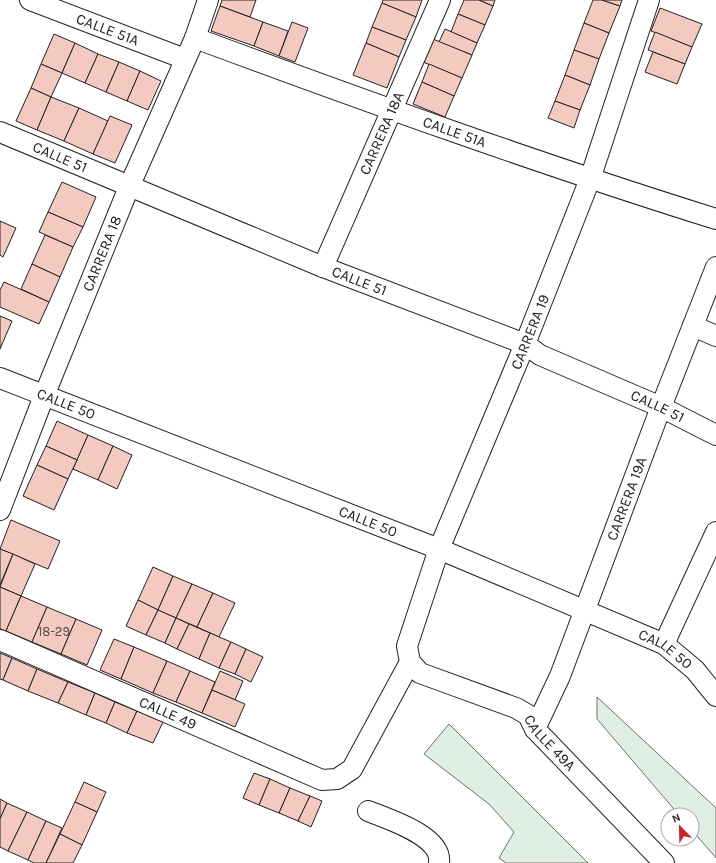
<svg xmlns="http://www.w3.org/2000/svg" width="716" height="863" font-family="Karla,sans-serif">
  <rect width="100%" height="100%" fill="#fff"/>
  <g fill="#e0efe3" stroke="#6f6f6f">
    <polygon points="597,697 716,808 716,858 692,830 692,815 679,815 597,719"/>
    <polygon points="449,724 588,863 506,863 499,858 514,832 489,804 424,754"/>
  </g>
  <g fill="#f3c9c0" stroke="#222">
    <polygon points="222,0 256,0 250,17 220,6"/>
    <polygon points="383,0 422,0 416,17 382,3"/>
    <polygon points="464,0 479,0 493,6 485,25 458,14"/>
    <polygon points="479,0 495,0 493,6"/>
    <polygon points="593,0 602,0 620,6 609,33 584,23"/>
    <polygon points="602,0 622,0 620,6"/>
    <polygon points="382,3 416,17 406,40 372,27"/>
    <polygon points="220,6 263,22 254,46 211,31"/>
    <polygon points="660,8 702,24 692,47 651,31"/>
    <polygon points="458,14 485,25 477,43 451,32"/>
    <polygon points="263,22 288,31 279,56 254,46"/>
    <polygon points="292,22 308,28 295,62 279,56"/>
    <polygon points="584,23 609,33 599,59 574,50"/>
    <polygon points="372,27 406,40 399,57 366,43"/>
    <polygon points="445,29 477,43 472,55 439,42"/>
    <polygon points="655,32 692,47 685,64 648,50"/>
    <polygon points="54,34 75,43 62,73 41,64"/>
    <polygon points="433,39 472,55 462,78 423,62"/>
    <polygon points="75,43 98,54 85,83 62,73"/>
    <polygon points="366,43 399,57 387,88 353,75"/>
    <polygon points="574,50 599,59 590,85 565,75"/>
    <polygon points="653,52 685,64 677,84 645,72"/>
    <polygon points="98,54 119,62 106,92 85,83"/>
    <polygon points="119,62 140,71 127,101 106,92"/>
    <polygon points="41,64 62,73 51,97 31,88"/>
    <polygon points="429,64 462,78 454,96 422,82"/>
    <polygon points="140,71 161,81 148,110 127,101"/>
    <polygon points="565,75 590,85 580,110 555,101"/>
    <polygon points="422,82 454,96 445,117 413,104"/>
    <polygon points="31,88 51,97 37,130 16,121"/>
    <polygon points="51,97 79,108 64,141 37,130"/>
    <polygon points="555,101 580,110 574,128 548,118"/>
    <polygon points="79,108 108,121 93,154 64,141"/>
    <polygon points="110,116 132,125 115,163 93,154"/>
    <polygon points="62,182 96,197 83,227 48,212"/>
    <polygon points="48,212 83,227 73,247 39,232"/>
    <polygon points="0,221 16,228 3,257 0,255"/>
    <polygon points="45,235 73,247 60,277 32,264"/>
    <polygon points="32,264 60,277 49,302 21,289"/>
    <polygon points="4,282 49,302 39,324 0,307 0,290"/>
    <polygon points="0,316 12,321 0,349"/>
    <polygon points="57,421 88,435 77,460 46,446"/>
    <polygon points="88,435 113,446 98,480 73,469"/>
    <polygon points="46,446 77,460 68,479 37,465"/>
    <polygon points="113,446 132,455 117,489 98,480"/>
    <polygon points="37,465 68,479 54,510 23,496"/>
    <polygon points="11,520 60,541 48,569 0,549"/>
    <polygon points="0,549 13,554 0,585"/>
    <polygon points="13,554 35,564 21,596 0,587"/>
    <polygon points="153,567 173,576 158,610 138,600"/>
    <polygon points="173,576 192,584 176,618 158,610"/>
    <polygon points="192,584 213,593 197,627 176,618"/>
    <polygon points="0,587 21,596 6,631 0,629"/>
    <polygon points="213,593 235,603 219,637 197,627"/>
    <polygon points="21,596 47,607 32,642 6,631"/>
    <polygon points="138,600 158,610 146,635 126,626"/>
    <polygon points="47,607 76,619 61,654 32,642"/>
    <polygon points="158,610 176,618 165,643 146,635"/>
    <polygon points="176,618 189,624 177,649 165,643"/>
    <polygon points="76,619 102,630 87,665 61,654"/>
    <polygon points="189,624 210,633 199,659 177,649"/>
    <polygon points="210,633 231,642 219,668 199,659"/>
    <polygon points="114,639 134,647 121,679 100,670"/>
    <polygon points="231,642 246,649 235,674 219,668"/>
    <polygon points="134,647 167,661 153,693 121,679"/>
    <polygon points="246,649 263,657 251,682 235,674"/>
    <polygon points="0,653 12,658 3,680 0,679"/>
    <polygon points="12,658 37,669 28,691 3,680"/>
    <polygon points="167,661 190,671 176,702 153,693"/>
    <polygon points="37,669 68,682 58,703 28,691"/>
    <polygon points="190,671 215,682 202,713 176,702"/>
    <polygon points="220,671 243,681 235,700 212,690"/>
    <polygon points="68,682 95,693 86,715 58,703"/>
    <polygon points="212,690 245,704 235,727 202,713"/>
    <polygon points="95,693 115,702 106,723 86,715"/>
    <polygon points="115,702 137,711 127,733 106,723"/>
    <polygon points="137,711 163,722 153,743 127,733"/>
    <polygon points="254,773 270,779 259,805 243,798"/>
    <polygon points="270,779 290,788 279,813 259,805"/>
    <polygon points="84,782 106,792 97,812 75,802"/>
    <polygon points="290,788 310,796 298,821 279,813"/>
    <polygon points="310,796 322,801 311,827 298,821"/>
    <polygon points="0,799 7,803 0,819"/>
    <polygon points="75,802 97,812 82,845 60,834"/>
    <polygon points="7,803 27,812 8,851 0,847 0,819"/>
    <polygon points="27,812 46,821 28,860 8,851"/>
    <polygon points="46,821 62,828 46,863 34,863 28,860"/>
    <polygon points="60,834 82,845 73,863 46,863"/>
  </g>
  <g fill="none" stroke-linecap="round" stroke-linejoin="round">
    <defs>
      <g id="minor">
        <path id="s1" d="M 30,0 L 185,59"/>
        <path id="s2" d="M 649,0 L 590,179 L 525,344 L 439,549 L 407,646 L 410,662 L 420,673 L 516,708 L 528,715 L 535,729 L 664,863"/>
        <path id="s3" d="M 195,38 C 368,102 540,164 716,219"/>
        <path id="s4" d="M 0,132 L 323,267 L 525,344 L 540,355 L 661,407 L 716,435"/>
        <path id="s5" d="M 323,267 L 440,0"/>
        <polyline points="693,326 716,336"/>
        <path id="s6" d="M 0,378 L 439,549 L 664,644 L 695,670 L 716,696"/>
        <path id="s7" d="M 0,510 L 44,396 L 129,187 L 195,38 L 208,0"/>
        <path id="s8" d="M 0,640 L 322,780 L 337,779 L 352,769 L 410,662"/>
        <polyline points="664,644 716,532"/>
        <path id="s9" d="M 535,729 L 560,676 L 661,407 L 716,267"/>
        <path d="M 368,811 C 388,819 443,836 439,863"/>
      </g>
    </defs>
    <use href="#minor" stroke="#222" stroke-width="22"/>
    <use href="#minor" stroke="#fff" stroke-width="20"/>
  </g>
  <g text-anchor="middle" stroke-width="3" stroke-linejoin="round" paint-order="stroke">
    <g font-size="13" fill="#564c4a">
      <text x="54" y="636">18-29</text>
    </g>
    <g font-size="15" fill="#222" stroke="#fff">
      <text dy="5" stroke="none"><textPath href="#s1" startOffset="83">CALLE 51A</textPath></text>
      <text dy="5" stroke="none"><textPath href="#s3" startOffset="276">CALLE 51A</textPath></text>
      <text dy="5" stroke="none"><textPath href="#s5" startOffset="146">CARRERA 18A</textPath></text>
      <text dy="5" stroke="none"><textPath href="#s4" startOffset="65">CALLE 51</textPath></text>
      <text dy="5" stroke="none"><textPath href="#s7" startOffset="276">CARRERA 18</textPath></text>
      <text dy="5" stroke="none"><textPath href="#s4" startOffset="389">CALLE 51</textPath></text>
      <text transform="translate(530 332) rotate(-68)" y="5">CARRERA 19</text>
      <text dy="5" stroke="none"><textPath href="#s6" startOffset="71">CALLE 50</textPath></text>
      <text dy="5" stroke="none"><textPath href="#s4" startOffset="713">CALLE 51</textPath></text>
      <text dy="5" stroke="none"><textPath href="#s9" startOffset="248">CARRERA 19A</textPath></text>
      <text dy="5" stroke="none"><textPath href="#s6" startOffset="395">CALLE 50</textPath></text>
      <text dy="5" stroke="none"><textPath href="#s6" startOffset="719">CALLE 50</textPath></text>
      <text dy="5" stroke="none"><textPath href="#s8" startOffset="183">CALLE 49</textPath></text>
      <text dy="5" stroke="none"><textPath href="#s2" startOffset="873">CALLE 49A</textPath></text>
    </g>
  </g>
  <g transform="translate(680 827) rotate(337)"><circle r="19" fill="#ffffff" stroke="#a7a7a7"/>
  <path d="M0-3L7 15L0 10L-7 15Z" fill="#c62828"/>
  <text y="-6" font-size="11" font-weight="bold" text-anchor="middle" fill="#222222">N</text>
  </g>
</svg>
